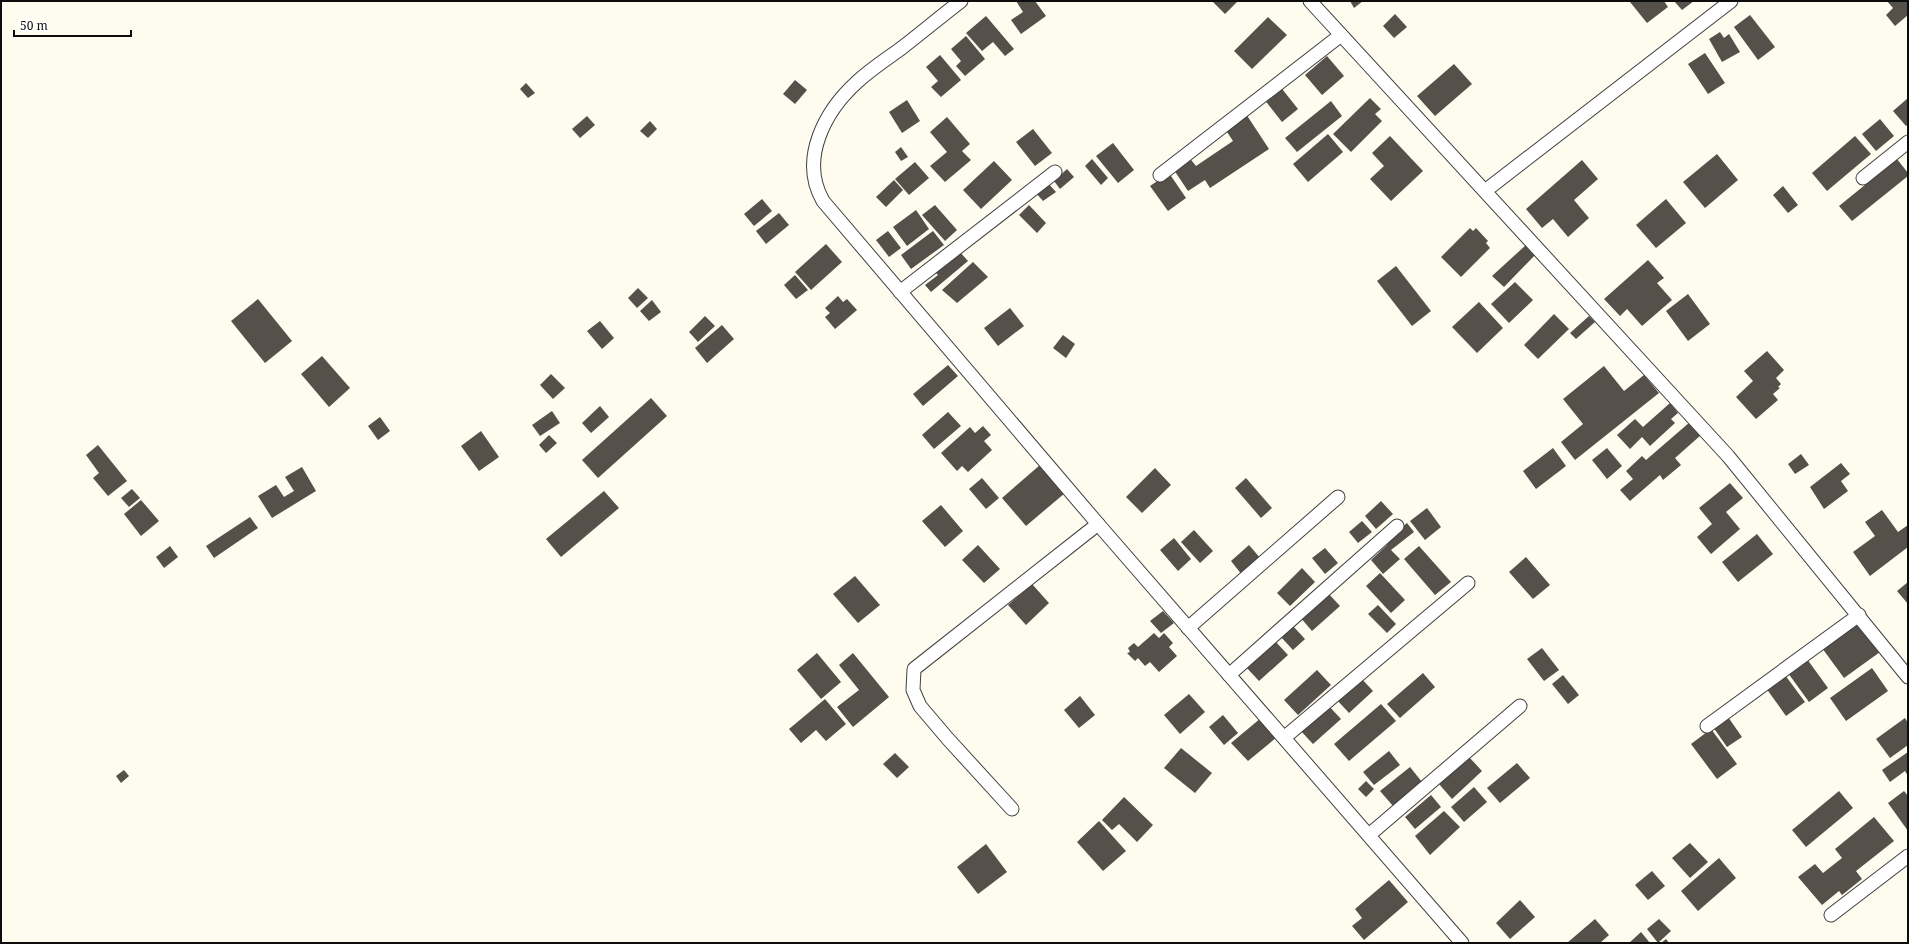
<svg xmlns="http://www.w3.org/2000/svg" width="1909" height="944" font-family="'Noto Serif',serif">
  <rect width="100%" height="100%" fill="#fefcef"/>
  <g fill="#55504a">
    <polygon points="1016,1 1035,1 1046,16 1021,34 1011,20 1023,12"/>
    <polygon points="1212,1 1238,1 1225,14"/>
    <polygon points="1350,1 1363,1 1354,8"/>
    <polygon points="1632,1 1664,1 1668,7 1647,23 1630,2"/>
    <polygon points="1674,1 1694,1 1682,10"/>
    <polygon points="1887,1 1908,1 1908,15 1895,26 1886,15 1893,8"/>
    <polygon points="1395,14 1407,27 1394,38 1383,26"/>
    <polygon points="1750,15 1775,47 1758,60 1734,27"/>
    <polygon points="986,16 1014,49 1005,56 993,42 982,51 966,33"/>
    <polygon points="1268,17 1287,35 1252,69 1234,51"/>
    <polygon points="1720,32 1724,38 1729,34 1740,52 1722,62 1709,39"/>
    <polygon points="966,36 985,59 965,76 956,66 961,61 951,49"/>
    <polygon points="1705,53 1725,83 1708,94 1688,64"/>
    <polygon points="940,55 961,80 941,97 931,87 938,81 926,67"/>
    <polygon points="1327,56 1344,76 1322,95 1305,75"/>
    <polygon points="1454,64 1472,84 1435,116 1417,96"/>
    <polygon points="795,80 807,90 795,104 783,94"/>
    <polygon points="526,83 535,93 528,98 520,89"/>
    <polygon points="1279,85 1298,109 1282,122 1263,98"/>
    <polygon points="1370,98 1381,109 1375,114 1382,121 1351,152 1333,134"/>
    <polygon points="1908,98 1908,124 1906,126 1893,111"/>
    <polygon points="907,100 920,121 902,133 889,112"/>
    <polygon points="1331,101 1342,116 1297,152 1285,138"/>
    <polygon points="1246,114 1269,149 1210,188 1205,180 1188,191 1172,167 1188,156 1196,166 1233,141 1225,129"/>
    <polygon points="587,116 595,125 580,138 572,129"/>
    <polygon points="947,117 970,144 962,151 971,160 945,182 930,166 947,152 930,132"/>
    <polygon points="1880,119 1894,136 1876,151 1862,134"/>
    <polygon points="650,121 657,129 648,138 640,131"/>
    <polygon points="1033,129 1052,153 1035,166 1016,142"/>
    <polygon points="1328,134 1343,152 1308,182 1293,164"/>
    <polygon points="1390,136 1423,171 1391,201 1370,179 1384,166 1372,153"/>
    <polygon points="1855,136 1871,154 1827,191 1812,173"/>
    <polygon points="1113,143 1134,170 1118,183 1096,156"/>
    <polygon points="901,147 908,157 901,161 895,152"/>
    <polygon points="1717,154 1738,180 1705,208 1683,182"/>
    <polygon points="1092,159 1108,178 1101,185 1085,166"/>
    <polygon points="1897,159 1908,173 1908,176 1852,221 1839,206"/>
    <polygon points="1582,160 1598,179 1574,200 1589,218 1568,237 1553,219 1542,228 1526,209"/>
    <polygon points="994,161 1012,180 981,209 963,190"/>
    <polygon points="915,162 929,178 909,195 895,179"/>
    <polygon points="1067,169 1074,177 1060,189 1054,181"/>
    <polygon points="1169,173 1186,198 1168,211 1150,186"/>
    <polygon points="894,180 903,190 886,207 876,197"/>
    <polygon points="1047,182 1056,192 1043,201 1035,192"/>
    <polygon points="1783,186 1798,205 1788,213 1773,195"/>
    <polygon points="762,199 772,211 754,226 744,214"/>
    <polygon points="1666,199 1686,223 1656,248 1636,225"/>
    <polygon points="935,205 957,230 945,241 922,215"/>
    <polygon points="1029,205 1046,223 1037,233 1019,215"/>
    <polygon points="916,210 929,229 907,246 893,227"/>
    <polygon points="779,213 789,225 766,244 756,231"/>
    <polygon points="1470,228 1473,231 1476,228 1488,241 1486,243 1490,248 1461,277 1441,257"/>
    <polygon points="888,231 901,248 889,257 876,240"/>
    <polygon points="933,231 944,245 911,269 901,255"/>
    <polygon points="826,244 842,262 811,290 795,272"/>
    <polygon points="1527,244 1537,253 1504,287 1492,276"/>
    <polygon points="959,251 968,261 931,292 925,285 938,275 935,272"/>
    <polygon points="1648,260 1664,278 1657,283 1672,300 1642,326 1627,309 1620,316 1604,299"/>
    <polygon points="973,262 988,277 957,303 942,290"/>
    <polygon points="1396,266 1431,311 1412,326 1377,281"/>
    <polygon points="795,275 808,290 796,299 784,285"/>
    <polygon points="1515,282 1533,300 1509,323 1491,304"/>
    <polygon points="638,288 648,298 637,308 628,298"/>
    <polygon points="1688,294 1710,324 1688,341 1666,311"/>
    <polygon points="838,296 843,302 847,299 857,310 835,329 825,317 830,313 825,308"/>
    <polygon points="258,299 292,341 265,363 231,321"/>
    <polygon points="652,300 661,312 649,321 640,311"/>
    <polygon points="1479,302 1503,328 1477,353 1452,327"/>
    <polygon points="1010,308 1024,326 998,346 984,328"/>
    <polygon points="1554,314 1569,329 1538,359 1524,345"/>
    <polygon points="705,316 715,326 698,342 689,332"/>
    <polygon points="1589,316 1595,322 1576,339 1570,333"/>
    <polygon points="600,321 614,338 602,349 587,331"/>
    <polygon points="722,325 734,339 707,363 695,348"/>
    <polygon points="1063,335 1075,344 1066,358 1053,348"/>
    <polygon points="1767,351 1784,370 1776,378 1781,384 1778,387 1780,388 1773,394 1778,400 1756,419 1736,397 1753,381 1744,371"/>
    <polygon points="322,356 350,388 329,407 301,374"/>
    <polygon points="948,365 958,376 923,406 913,394"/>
    <polygon points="1604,366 1624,391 1644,375 1659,393 1575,460 1561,442 1583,424 1563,399"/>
    <polygon points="551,374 565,388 553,399 540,385"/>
    <polygon points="651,398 667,416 598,478 582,460"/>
    <polygon points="1670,403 1678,413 1671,419 1675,423 1650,446 1642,437 1630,449 1617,435 1635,419 1643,427"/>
    <polygon points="600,406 609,417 591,433 582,423"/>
    <polygon points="552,411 560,423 540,436 532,425"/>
    <polygon points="948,412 961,426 934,449 922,435"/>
    <polygon points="380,417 390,431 378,440 368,426"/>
    <polygon points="1690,422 1701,435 1675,458 1681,465 1663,480 1660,475 1630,501 1620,490 1633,479 1626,471 1642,456 1646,460"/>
    <polygon points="983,426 991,435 984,441 992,450 968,472 962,466 957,471 941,453 970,427 975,433"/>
    <polygon points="481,431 499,457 479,471 461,446"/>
    <polygon points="549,435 557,443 546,453 539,445"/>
    <polygon points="98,445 127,481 108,496 93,478 99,473 86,455"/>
    <polygon points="1553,448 1566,466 1536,489 1523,471"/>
    <polygon points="1607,448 1622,466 1607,479 1592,460"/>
    <polygon points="1801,454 1809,465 1795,474 1788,464"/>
    <polygon points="1841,463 1850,474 1841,481 1848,491 1824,509 1810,487"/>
    <polygon points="1040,465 1065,493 1026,526 1002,498"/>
    <polygon points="302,467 316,491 272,518 258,496 276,485 284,497 294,491 285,477"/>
    <polygon points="1155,468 1171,485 1142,513 1126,497"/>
    <polygon points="982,478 999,498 986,509 969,489"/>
    <polygon points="1246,478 1272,508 1261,518 1235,488"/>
    <polygon points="1730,483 1743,498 1726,512 1740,529 1711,554 1697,537 1712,524 1699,508"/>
    <polygon points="132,489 140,498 129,507 121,498"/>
    <polygon points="604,491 619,508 561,557 546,539"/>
    <polygon points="141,500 159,521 141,536 124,514"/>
    <polygon points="1381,501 1393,514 1376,529 1365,516"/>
    <polygon points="941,505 963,531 945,547 922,521"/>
    <polygon points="1427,508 1441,527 1425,540 1410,521"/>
    <polygon points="1882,510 1898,532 1908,525 1908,547 1870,576 1853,552 1875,536 1865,522"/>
    <polygon points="250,517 258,528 214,558 206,546"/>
    <polygon points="1362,521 1372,532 1358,543 1349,532"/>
    <polygon points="1407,523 1414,532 1391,550 1400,559 1383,574 1371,560 1387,545 1384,541"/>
    <polygon points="1194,530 1213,551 1200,563 1181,542"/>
    <polygon points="1757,534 1773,554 1738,582 1722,562"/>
    <polygon points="1174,538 1191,559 1178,571 1160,550"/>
    <polygon points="978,545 1000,569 984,583 962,560"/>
    <polygon points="1249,545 1261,559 1242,575 1231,561"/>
    <polygon points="170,546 178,557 164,568 156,557"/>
    <polygon points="1419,546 1451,582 1435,595 1404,559"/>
    <polygon points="1325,548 1338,563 1325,574 1312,558"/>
    <polygon points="1526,557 1550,585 1533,599 1509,572"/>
    <polygon points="1302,568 1315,582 1290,606 1277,593"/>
    <polygon points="1380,573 1405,600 1391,613 1366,586"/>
    <polygon points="855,576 880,605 858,623 833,594"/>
    <polygon points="1908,582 1908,604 1897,591"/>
    <polygon points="1032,584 1049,603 1026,625 1008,605"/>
    <polygon points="1327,592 1340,606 1312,631 1300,617"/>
    <polygon points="1378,605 1396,624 1387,633 1368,614"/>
    <polygon points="1163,611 1174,623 1161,633 1150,621"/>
    <polygon points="1858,622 1880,652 1844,678 1822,648"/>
    <polygon points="1292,625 1305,639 1293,650 1280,636"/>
    <polygon points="1154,633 1159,638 1164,633 1173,643 1169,647 1177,656 1159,672 1150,662 1145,666 1138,658 1135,661 1127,653 1130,652 1128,648 1134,643 1138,647"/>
    <polygon points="1275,641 1288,655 1259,681 1246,667"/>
    <polygon points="1542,648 1559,670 1544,681 1527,659"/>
    <polygon points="817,653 841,682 821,699 797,670"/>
    <polygon points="853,653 889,697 853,727 837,707 859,690 839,665"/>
    <polygon points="1807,659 1828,688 1809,702 1788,673"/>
    <polygon points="1872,668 1888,691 1846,721 1830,698"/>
    <polygon points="1317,670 1331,685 1298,715 1284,700"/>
    <polygon points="1423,673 1435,687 1400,718 1387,704"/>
    <polygon points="1563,675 1579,695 1568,704 1552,684"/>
    <polygon points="1785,675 1805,702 1786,716 1766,688"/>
    <polygon points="1361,678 1373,691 1349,713 1337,700"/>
    <polygon points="1189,694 1205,712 1180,734 1164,715"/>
    <polygon points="1080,696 1095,715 1079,728 1064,710"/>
    <polygon points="825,699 846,724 826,741 816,730 801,743 789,729"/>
    <polygon points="1326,703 1341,719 1313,744 1299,729"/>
    <polygon points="1381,704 1396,721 1349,761 1334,744"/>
    <polygon points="1223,715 1238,733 1224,745 1209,727"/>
    <polygon points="1728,717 1742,737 1727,747 1713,727"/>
    <polygon points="1261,718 1277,737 1248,761 1231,743"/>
    <polygon points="1905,718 1908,723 1908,745 1890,758 1876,739"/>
    <polygon points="1711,729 1737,764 1717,779 1691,744"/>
    <polygon points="1181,748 1212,773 1195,793 1164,768"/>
    <polygon points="1389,751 1400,765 1374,785 1363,772"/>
    <polygon points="1908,752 1908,776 1905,771 1890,782 1882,770"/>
    <polygon points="895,753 909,767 897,778 883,764"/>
    <polygon points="1469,757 1482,771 1452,799 1439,784"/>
    <polygon points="1517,763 1530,778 1500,803 1487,788"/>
    <polygon points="1410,767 1422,782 1393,806 1380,791"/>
    <polygon points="124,770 129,776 121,783 116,776"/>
    <polygon points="1366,781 1374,789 1366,797 1358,789"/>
    <polygon points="1474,787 1487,802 1464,822 1451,807"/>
    <polygon points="1839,791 1853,808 1806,847 1792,830"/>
    <polygon points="1904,791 1908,796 1908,831 1888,803"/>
    <polygon points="1431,795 1441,807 1415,829 1405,817"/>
    <polygon points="1124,797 1153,825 1137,842 1119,824 1112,830 1102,820"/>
    <polygon points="1444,811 1460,827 1430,855 1415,836"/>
    <polygon points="1874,817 1894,841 1856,871 1862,879 1842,895 1839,891 1822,905 1798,877 1815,864 1823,873 1842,858 1835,849"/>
    <polygon points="1099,821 1126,851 1103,871 1077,842"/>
    <polygon points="1690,843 1708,862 1690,878 1672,858"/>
    <polygon points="986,844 1007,872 978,894 957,867"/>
    <polygon points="1719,858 1736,878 1698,911 1681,891"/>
    <polygon points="1652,871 1665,886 1648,900 1635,885"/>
    <polygon points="1389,880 1408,902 1364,940 1352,926 1362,918 1355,909"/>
    <polygon points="1520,900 1535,917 1510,939 1496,923"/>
    <polygon points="1595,919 1609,935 1600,943 1567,943"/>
    <polygon points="1659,919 1671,931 1658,943 1647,929"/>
    <polygon points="1641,932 1650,943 1629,943"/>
    <polygon points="1666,939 1669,943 1661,943"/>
  </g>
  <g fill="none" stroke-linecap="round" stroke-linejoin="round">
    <defs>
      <g id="minor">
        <path d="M 961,1 C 940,17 920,34 899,50 C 885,60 870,70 857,82 C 825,111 799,159 823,201 L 1098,524 L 1462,943"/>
        <polyline points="1310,1 1728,456 1908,677"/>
        <polyline points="1160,175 1341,35"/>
        <polyline points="1863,178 1908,142"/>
        <polyline points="1485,191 1731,1"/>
        <polyline points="900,292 1055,172"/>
        <polyline points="1188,628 1338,497"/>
        <polyline points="1229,675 1397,526"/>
        <polyline points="1707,726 1859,615"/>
        <polyline points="1285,737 1468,583"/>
        <polyline points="1012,809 948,739 920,706 913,690 914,669 1098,524"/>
        <polyline points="1369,835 1520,706"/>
        <polyline points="1831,915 1908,856"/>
      </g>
    </defs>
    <use href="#minor" stroke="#404040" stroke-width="15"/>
    <use href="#minor" stroke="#fff" stroke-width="13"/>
  </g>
  <rect width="1909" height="944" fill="none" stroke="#0d0d0d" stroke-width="4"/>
  <path d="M14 30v6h117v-6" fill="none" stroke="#0d0d0d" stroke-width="2"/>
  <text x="20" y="30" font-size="12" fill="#0d0d0d" stroke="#ffffff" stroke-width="3" paint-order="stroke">50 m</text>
</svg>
